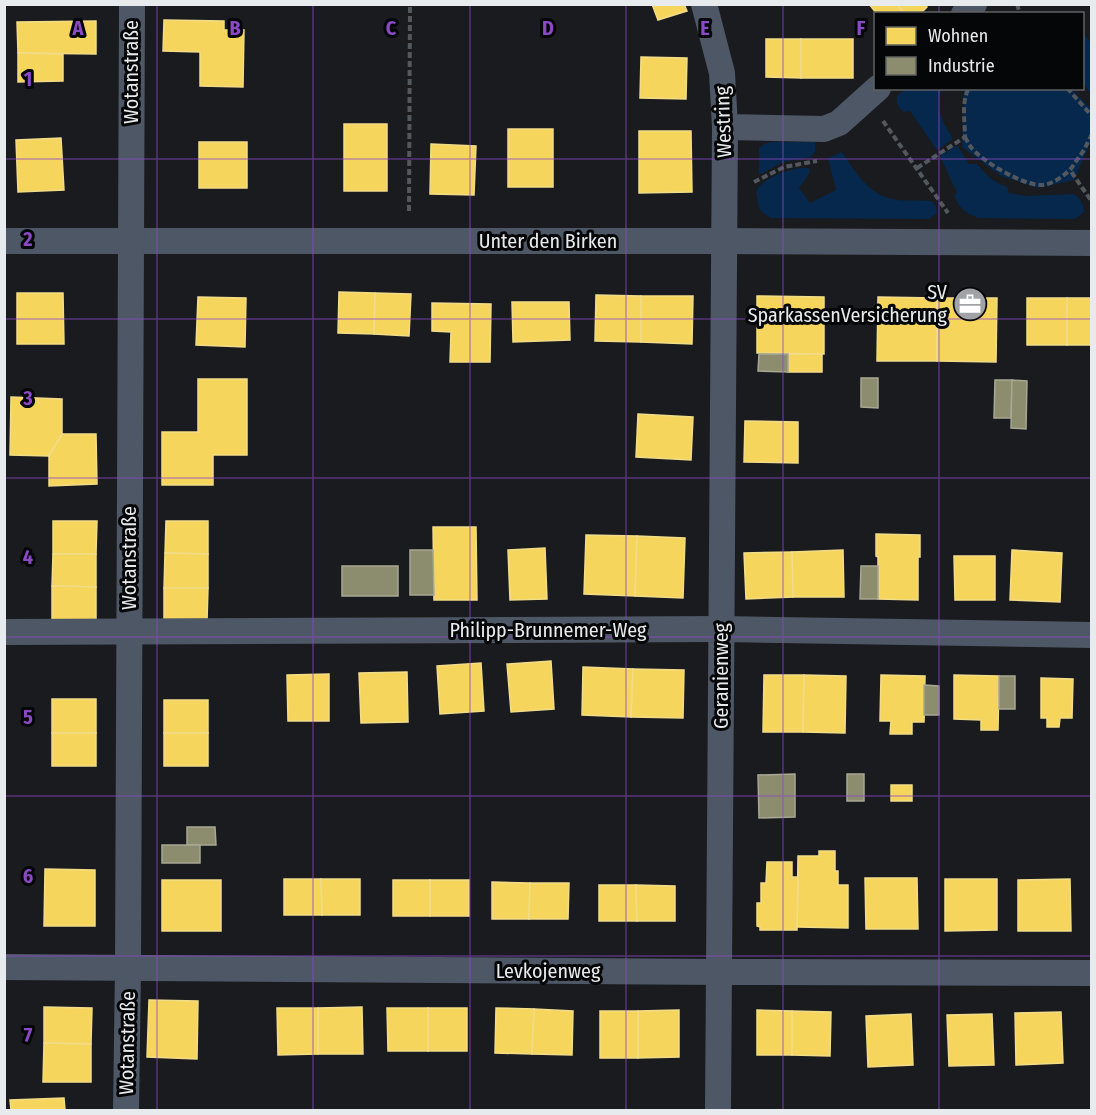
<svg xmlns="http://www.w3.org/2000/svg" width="1096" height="1115" font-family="'Fira Sans Condensed',sans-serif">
  <rect width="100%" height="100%" fill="#191b1e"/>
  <g fill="#05284c">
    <polygon points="1082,31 1091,43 1091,94 1083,83"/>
    <polygon points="964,88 1071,89 1092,110 1091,141 1074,180 1038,188 1001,176 962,147"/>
    <path d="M 905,89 L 942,89 C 932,107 944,123 953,139 L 937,150 L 910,111 L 904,112 C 898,107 896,104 897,96 Z"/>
    <polygon points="772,142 815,142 815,151 811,157 783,162 759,175 759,148 764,144"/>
    <path d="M 957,145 L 969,164 L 977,164 C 987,176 992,181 1007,187 L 1009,193 L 1026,196 L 1074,194 C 1081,199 1083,203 1084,212 L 1075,219 L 978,218 C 965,213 959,208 954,195 L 957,193 L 940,156 Z"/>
    <path d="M 842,152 C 856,173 870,197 898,200 C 909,201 920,200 931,201 L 936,206 L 937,213 L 929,219 L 771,218 C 760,211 758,210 757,196 C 756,191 755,192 759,187 C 766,177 798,164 810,169 L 809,174 L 799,188 L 810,203 L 836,190 L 828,158 Z"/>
  </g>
  <g fill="#f6d55c" stroke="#f2dc88" stroke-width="1.5">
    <polygon points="652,4 684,4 687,11 658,20"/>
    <polygon points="869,4 897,4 905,14 877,14"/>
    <polygon points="897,4 924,4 927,7 920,14 905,14"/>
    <polygon points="164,20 224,21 224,30 244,30 243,87 200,86 200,52 163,51"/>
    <polygon points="96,21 96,54 18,53 17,22"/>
    <polygon points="766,39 801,39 801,78 766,77"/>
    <rect x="801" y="39" width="52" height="39"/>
    <polygon points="18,53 63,54 63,81 18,82"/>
    <polygon points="641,57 687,58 686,99 640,98"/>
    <rect x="344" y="124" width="43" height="67"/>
    <rect x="508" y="129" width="45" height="58"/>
    <polygon points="639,131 691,131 692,192 639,193"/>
    <polygon points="61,138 64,190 18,192 16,140"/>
    <rect x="199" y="142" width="48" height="46"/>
    <polygon points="431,144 476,146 474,195 430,194"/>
    <polygon points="339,292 375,293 374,334 338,333"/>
    <polygon points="17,293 63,293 64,344 17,344"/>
    <polygon points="375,293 411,294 409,336 374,334"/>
    <polygon points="596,295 641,296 641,342 595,341"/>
    <polygon points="641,296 693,296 692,344 641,342"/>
    <polygon points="757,296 824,297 824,354 757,353"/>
    <polygon points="198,297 246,298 245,347 196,345"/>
    <polygon points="878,297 937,298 937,361 877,361"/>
    <polygon points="937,298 997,298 996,362 937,361"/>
    <rect x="1027" y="298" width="40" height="47"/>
    <rect x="1067" y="298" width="25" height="47"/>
    <polygon points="512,302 569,302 570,340 513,342"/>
    <polygon points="432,303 491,304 490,362 450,362 451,332 432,331"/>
    <rect x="788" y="354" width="34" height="18"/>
    <polygon points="198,379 247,379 247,455 213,455 213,485 162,485 162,432 198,432"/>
    <polygon points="11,397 62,399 62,434 49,456 10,455"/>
    <polygon points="638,414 693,417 691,460 636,457"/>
    <polygon points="745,421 798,422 798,463 744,462"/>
    <polygon points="62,434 96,434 97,484 49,486 49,456"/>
    <polygon points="53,521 97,521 96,554 53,554"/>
    <polygon points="166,521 208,521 208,554 165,553"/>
    <polygon points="433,527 476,527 477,600 434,600"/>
    <polygon points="876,534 920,535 920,557 918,557 918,600 878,599 878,557 876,556"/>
    <polygon points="586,535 637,536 635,596 584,594"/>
    <polygon points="637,536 685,538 683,598 635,596"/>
    <polygon points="545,548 547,599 510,600 508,550"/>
    <polygon points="843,550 844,597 793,597 792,552"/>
    <polygon points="1012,550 1062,553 1060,602 1010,600"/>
    <polygon points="792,552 793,597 746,599 744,553"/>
    <polygon points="165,553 208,554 208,588 164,588"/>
    <polygon points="53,554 96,554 96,587 52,586"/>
    <polygon points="954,556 995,556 995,600 955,600"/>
    <polygon points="52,586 96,587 96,621 52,620"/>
    <polygon points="164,588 208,588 207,622 164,621"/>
    <polygon points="551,661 554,709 511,712 507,664"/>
    <polygon points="481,663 484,711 440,714 437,666"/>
    <polygon points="583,667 633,669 631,717 582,715"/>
    <polygon points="633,669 684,670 683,718 631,717"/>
    <polygon points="407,672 408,722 361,723 359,673"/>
    <polygon points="329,674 329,721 288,721 287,675"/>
    <polygon points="764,675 804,675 803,732 763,732"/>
    <polygon points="804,675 846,676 845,733 803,732"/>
    <polygon points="881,675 925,676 924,722 912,722 912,734 890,734 891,721 880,721"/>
    <polygon points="954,675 999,676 998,730 981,730 981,720 954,719"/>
    <polygon points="1041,678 1073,679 1072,718 1060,718 1059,727 1047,727 1047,718 1041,718"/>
    <rect x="52" y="699" width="44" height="34"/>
    <rect x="164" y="700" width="44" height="33"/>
    <rect x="52" y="733" width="44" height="33"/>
    <rect x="164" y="733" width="44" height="33"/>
    <rect x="891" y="785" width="21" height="16"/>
    <polygon points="819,851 835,851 835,871 838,871 838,885 848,885 848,928 797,927 798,856 819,856"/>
    <polygon points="767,862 792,862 792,877 798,877 797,930 760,930 760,927 757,926 757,903 761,903 761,883 766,883"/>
    <polygon points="45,869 95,870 95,926 44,926"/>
    <polygon points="865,878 917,878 918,929 866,929"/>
    <polygon points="284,879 321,879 322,915 284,915"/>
    <polygon points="321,879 360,879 360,915 322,915"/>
    <polygon points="945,879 997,879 997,930 945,931"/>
    <polygon points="1070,879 1071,931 1018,931 1018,880"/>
    <rect x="162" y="880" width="59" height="51"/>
    <rect x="393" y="880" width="37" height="36"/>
    <rect x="430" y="880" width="39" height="36"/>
    <polygon points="492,882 530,883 529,919 492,919"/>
    <polygon points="530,883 569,883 568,919 529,919"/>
    <polygon points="599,885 636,885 637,921 599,921"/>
    <polygon points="636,885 675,886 675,921 637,921"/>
    <polygon points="149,1000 198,1001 197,1059 147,1057"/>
    <polygon points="44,1007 92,1008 91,1044 44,1043"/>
    <polygon points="362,1007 363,1054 318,1054 318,1008"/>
    <polygon points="277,1008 318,1008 318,1054 278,1055"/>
    <polygon points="387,1008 428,1008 428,1051 388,1051"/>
    <rect x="428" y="1008" width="39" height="43"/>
    <polygon points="496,1008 534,1009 532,1054 495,1053"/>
    <polygon points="534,1009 573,1011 572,1055 532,1054"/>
    <polygon points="679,1010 679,1057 638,1058 638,1011"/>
    <polygon points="757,1010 792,1011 792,1055 757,1055"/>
    <rect x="600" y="1011" width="38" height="47"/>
    <polygon points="792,1011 831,1012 830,1056 792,1055"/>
    <polygon points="1061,1012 1063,1063 1016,1065 1015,1013"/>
    <polygon points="911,1014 913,1065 868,1067 866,1016"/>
    <polygon points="992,1014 994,1065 949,1066 947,1015"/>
    <polygon points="44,1043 91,1044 91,1082 43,1082"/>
    <polygon points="64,1098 65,1110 11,1110 10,1100"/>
  </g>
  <g fill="#8c8c6e" stroke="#a8a894" stroke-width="1.5">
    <polygon points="759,354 788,354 788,372 758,371"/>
    <polygon points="861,378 878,378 878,408 861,407"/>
    <polygon points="995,380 1012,380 1011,418 994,418"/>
    <polygon points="1012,380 1027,381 1026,429 1011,428"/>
    <polygon points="410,550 433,550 434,595 410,595"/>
    <rect x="342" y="566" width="56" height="30"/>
    <polygon points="861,566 878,566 878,599 860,599"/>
    <rect x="999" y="676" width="16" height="33"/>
    <polygon points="924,685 939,686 939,715 924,715"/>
    <polygon points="795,774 795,817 759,818 758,775"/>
    <rect x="847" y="774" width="17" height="27"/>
    <polygon points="187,827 215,827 216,845 187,845"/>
    <rect x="162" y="845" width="38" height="18"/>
  </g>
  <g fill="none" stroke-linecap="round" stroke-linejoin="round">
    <g stroke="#53585f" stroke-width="4" stroke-dasharray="6 3" stroke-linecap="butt">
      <polyline points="1017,4 1020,14"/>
      <polyline points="1067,88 1092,116"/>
      <polyline points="883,121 948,213"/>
      <polyline points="1092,134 1084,150 1070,170 1092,202"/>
      <path d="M 965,137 C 967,140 968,143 970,146 C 981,161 1022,185 1041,185 C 1052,185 1063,176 1070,170"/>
      <path d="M 917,168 L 965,137 C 965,123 961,101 969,88"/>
      <polyline points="754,182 784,167 817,161"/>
      <polyline points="409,211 410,4"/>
    </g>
    <g stroke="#4d5765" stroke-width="26">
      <polyline points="704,4 722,73 725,127 718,1110"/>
      <polyline points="964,14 974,4"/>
      <polyline points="725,127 824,129 839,123 878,88"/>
      <polyline points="4,241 724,241 1092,243"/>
      <polyline points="4,632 721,629 1092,635"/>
      <polyline points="4,967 719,972 1092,973"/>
      <polyline points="126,1110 128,968 132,4"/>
    </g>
  </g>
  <path fill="none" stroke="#8b49c6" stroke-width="1.5" stroke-opacity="0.55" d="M 157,4 L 157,1110M 313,4 L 313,1110M 470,4 L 470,1110M 626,4 L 626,1110M 783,4 L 783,1110M 939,4 L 939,14M 939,88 L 939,1110M 4,159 L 1092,159M 4,319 L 1092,319M 4,478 L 1092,478M 4,637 L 1092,637M 4,796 L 1092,796M 4,956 L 1092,956"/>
  <defs>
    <symbol id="office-disc" viewBox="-11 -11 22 22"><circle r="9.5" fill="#a0a2a5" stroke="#050607"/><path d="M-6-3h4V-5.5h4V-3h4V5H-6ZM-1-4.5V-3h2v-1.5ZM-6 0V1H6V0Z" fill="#fff"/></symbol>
  </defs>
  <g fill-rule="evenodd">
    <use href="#office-disc" x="951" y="285" width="38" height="38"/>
  </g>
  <g text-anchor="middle" stroke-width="6" stroke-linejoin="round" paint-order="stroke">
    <g font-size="20" fill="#e8ebed" stroke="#050607">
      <text transform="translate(131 72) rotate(-90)" y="7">Wotanstraße</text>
      <text transform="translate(723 122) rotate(-92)" y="7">Westring</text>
      <text x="548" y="248">Unter den Birken</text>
      <text transform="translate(129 558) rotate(-90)" y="7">Wotanstraße</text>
      <text x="548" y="637">Philipp-Brunnemer-Weg</text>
      <text transform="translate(721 676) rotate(-90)" y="7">Geranienweg</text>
      <text x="548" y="978">Levkojenweg</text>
      <text transform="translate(127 1043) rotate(-89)" y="7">Wotanstraße</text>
    </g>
    <g font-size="20" fill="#e8ebed" stroke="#050607" text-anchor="end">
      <text x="947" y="299">SV<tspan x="947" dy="23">SparkassenVersicherung</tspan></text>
    </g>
  </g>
  <g font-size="20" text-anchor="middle" font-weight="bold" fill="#8b49c6" stroke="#050607" stroke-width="6" stroke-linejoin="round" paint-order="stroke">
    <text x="78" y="35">A</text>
    <text x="235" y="35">B</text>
    <text x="391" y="35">C</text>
    <text x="548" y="35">D</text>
    <text x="705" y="35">E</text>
    <text x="861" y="35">F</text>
    <text x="28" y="86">1</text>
    <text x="28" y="246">2</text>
    <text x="28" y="405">3</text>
    <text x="28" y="564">4</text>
    <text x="28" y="724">5</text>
    <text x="28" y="883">6</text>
    <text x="28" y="1042">7</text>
  </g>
  <rect width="1096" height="1115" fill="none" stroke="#e8ebed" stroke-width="12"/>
  <rect x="874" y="12" width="210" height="78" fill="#050607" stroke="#606263" stroke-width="1.5"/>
  <rect x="886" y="27" width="30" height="18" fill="#f6d55c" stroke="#606263" stroke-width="1.5"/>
  <text x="928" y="42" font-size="18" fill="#e8ebed">Wohnen</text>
  <rect x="886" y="57" width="30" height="18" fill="#8c8c6e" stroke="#606263" stroke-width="1.5"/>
  <text x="928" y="72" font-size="18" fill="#e8ebed">Industrie</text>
</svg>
